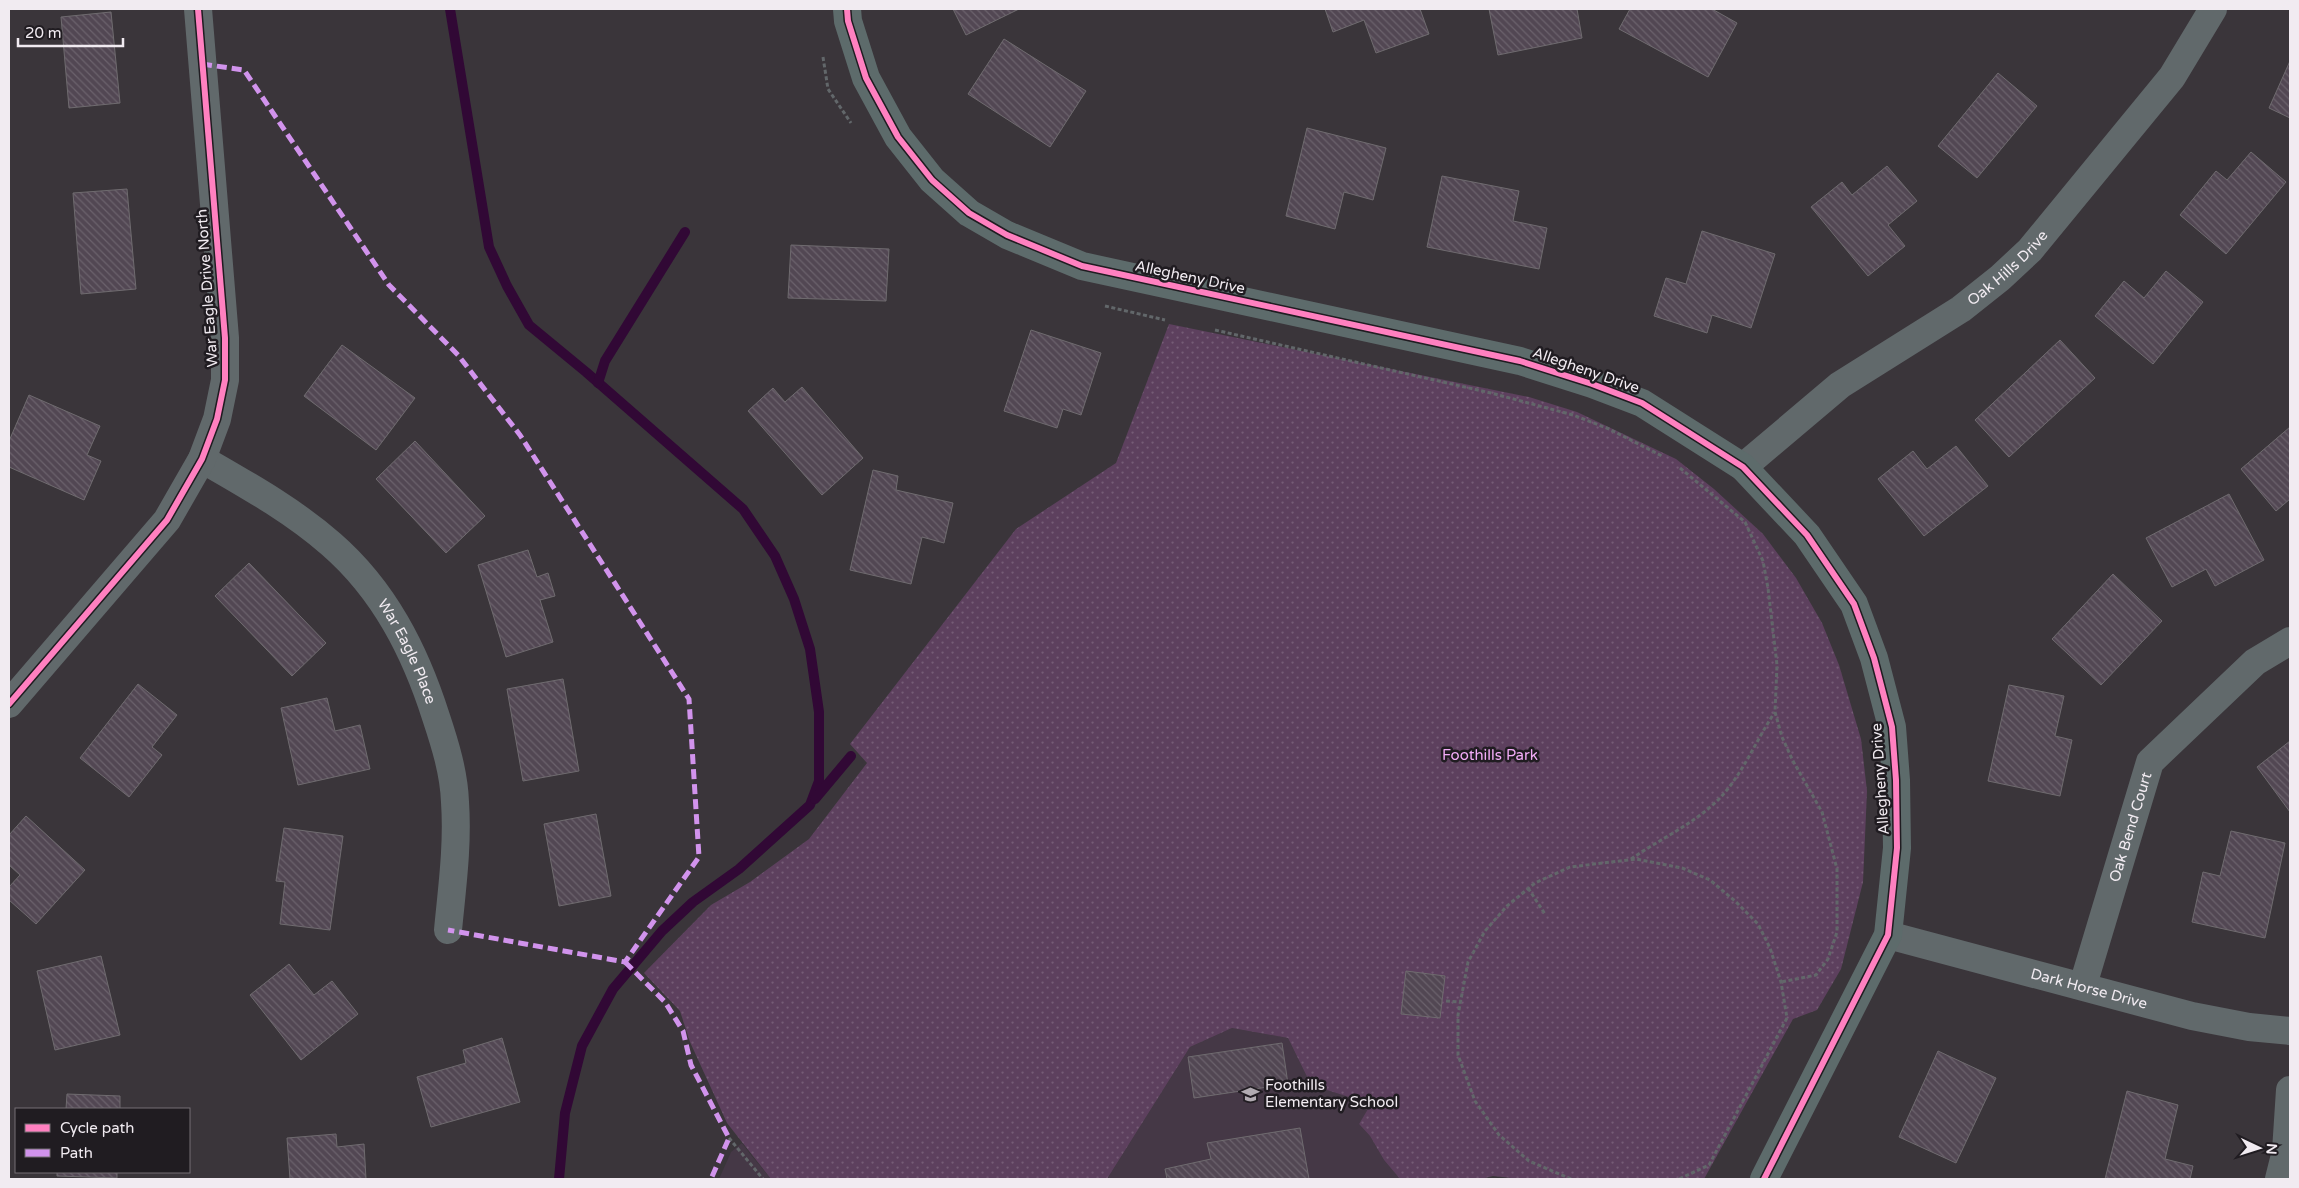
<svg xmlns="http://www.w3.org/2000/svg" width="2299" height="1188" font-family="'Varela Round',sans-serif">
  <defs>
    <pattern id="park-dots" width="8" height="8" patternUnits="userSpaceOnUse" patternTransform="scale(1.25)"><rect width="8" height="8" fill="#5d405e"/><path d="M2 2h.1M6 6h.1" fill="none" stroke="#755c76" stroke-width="1.8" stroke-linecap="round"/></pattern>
    <pattern id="building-back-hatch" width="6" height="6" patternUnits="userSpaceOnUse" patternTransform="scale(1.25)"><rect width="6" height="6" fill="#524753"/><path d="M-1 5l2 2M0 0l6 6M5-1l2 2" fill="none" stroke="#6b626c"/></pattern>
  </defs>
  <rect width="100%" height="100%" fill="#3a353a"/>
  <g fill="#453846">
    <polygon points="1232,1028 1288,1038 1311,1085 1372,1104 1359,1124 1370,1136 1384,1160 1400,1179 1107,1179 1190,1047"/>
    <polygon points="742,1143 751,1155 771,1179 719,1179 731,1152"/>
  </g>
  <polygon fill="url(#park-dots)" points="1169,324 1529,397 1577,412 1676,459 1714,489 1763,534 1796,578 1822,623 1839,665 1861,739 1867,791 1863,882 1841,969 1817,1010 1793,1019 1704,1179 1520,1179 1493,1176 1481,1179 1400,1179 1384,1160 1370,1136 1359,1124 1371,1104 1311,1085 1288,1038 1232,1028 1190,1047 1107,1179 771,1179 727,1123 690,1042 680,1011 644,973 711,905 750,882 809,839 867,763 850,744 1016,529 1116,463"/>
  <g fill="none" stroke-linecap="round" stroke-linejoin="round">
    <g stroke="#310835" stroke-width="10">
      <polyline points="450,9 489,247 507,286 529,325 586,372 743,509 775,556 794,599 810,649 819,712 819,781 810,805 739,869 693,902 662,931 613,989 582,1046 565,1113 559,1179"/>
      <polyline points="598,383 605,361 685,232"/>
      <polyline points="815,799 851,756"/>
    </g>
  </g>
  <g fill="url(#building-back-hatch)" stroke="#6f6b6f">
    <polygon points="953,9 1019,9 966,35"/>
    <polygon points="1325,9 1420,9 1429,34 1376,53 1364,20 1333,32"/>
    <polygon points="1489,9 1577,9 1582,38 1498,55"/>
    <polygon points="1630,9 1712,9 1737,23 1708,77 1619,29"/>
    <polygon points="111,12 120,103 69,108 61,17"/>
    <polygon points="1004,39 1086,91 1050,147 968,94"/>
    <polygon points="2290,61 2290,118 2269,108"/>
    <polygon points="1998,73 2037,106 1977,178 1938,146"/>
    <polygon points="1307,128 1386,148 1373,200 1344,192 1335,229 1286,216"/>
    <polygon points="2251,152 2286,182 2226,254 2180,215 2216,171 2227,180"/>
    <polygon points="1887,166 1917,201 1888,225 1905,246 1868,276 1811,207 1842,182 1852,195"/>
    <polygon points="1442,176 1519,191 1513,221 1547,228 1539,269 1427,247"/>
    <polygon points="127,189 136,289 81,294 73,193"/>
    <polygon points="1702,231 1775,254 1751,328 1712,315 1707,333 1654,316 1666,278 1686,284"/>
    <polygon points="791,245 889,249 886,301 788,298"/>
    <polygon points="2166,271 2203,302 2153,364 2095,316 2124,281 2144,298"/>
    <polygon points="1031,330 1101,353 1081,415 1063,409 1057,428 1004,411"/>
    <polygon points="2060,340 2095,378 2009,457 1975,420"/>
    <polygon points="342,345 415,398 376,450 304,396"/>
    <polygon points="802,387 863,458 822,495 748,411 773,388 785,402"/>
    <polygon points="29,395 100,426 87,455 101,461 84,500 9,467 9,441"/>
    <polygon points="2290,427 2290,499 2276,511 2241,469"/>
    <polygon points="415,441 485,516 446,553 376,479"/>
    <polygon points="1956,446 1988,486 1924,536 1878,479 1913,451 1927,469"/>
    <polygon points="873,470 898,476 896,490 953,503 944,543 922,537 911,584 850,570"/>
    <polygon points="2229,494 2264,560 2215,586 2206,569 2172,587 2146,538"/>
    <polygon points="528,550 537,577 548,573 555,596 540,600 553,642 506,657 478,565"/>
    <polygon points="249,563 326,643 292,676 215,596"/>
    <polygon points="2113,574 2162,621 2101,685 2052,639"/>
    <polygon points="563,679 579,771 523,781 507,689"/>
    <polygon points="138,684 177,715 152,747 162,755 129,797 80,758"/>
    <polygon points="2009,685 2064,696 2055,736 2072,740 2060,796 1988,781"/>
    <polygon points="327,698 335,731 360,725 370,769 298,785 281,708"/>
    <polygon points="2290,741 2290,812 2257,767"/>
    <polygon points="596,814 611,896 559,906 544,824"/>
    <polygon points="26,816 85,870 36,924 9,900 9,887 20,875 9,865 9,835"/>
    <polygon points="284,828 343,836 330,930 280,924 285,882 276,881"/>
    <polygon points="2231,831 2285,843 2265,938 2192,922 2203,872 2220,876"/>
    <polygon points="101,956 120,1035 55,1050 37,971"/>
    <polygon points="289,964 314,995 332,981 358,1014 301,1060 250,995"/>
    <polygon points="1406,971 1445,976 1440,1018 1401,1014"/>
    <polygon points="502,1038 520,1102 431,1127 417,1077 466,1063 463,1050"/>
    <polygon points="1282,1043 1288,1084 1194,1098 1188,1057"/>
    <polygon points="1938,1051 1996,1078 1956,1163 1899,1137"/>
    <polygon points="2127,1091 2178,1105 2165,1159 2193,1166 2190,1179 2105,1179"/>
    <polygon points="67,1094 120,1096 120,1109 66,1109"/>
    <polygon points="1300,1128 1309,1179 1167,1179 1165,1169 1211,1159 1207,1143"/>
    <polygon points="336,1134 337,1147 364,1144 366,1179 290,1179 287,1138"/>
    <polygon points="57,1172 117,1172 117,1178 57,1176"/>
  </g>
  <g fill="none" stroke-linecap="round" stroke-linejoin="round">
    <g stroke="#62676a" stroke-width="3" stroke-dasharray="4 2.5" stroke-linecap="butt">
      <polyline points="823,57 828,89 851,123"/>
      <polyline points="1105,306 1165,320"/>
      <polyline points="1215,330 1491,393 1573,415 1609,429 1662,456"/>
      <polyline points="1680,468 1745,522 1763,561 1768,588 1777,665 1775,712 1782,737 1793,761 1822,812 1837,869 1837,932 1828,959 1816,975 1781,982"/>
      <path d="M 1631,859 C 1660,839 1694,824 1719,799 C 1743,774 1756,740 1775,712"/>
      <polyline points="1528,888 1545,914"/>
      <polyline points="1446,1001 1460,1002"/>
      <polyline points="729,1138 763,1179"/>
      <polyline points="1571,1179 1529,1161 1499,1135 1475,1101 1458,1055 1458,1015 1468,962 1485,931 1507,906 1535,883 1570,867 1636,859 1682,868 1710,880 1735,901 1758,924 1770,948 1781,982 1787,1018 1709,1165 1679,1179"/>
    </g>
    <g stroke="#61696b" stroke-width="28">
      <path id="s1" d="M 202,459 C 247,485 292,510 331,544 C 384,590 415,651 436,717 C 445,744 454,773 455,802 C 458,845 452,888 448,930"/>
      <path id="s2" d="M 1743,467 L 1840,385 L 1961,309 L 2000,278 L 2030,250 L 2172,77 L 2213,9"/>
      <polyline points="9,704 167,520 202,459 217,419 225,380 225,338 198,9"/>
      <path id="s3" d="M 1888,935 L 2192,1016 L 2249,1027 L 2290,1031"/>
      <path id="s4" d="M 2083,985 L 2150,762 L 2255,662 L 2290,641"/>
      <polyline points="2279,1179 2286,1151 2290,1090"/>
    </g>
    <polyline stroke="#5d6b6b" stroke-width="28" points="847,9 848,21 866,78 898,137 932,180 969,213 1007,235 1082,266 1520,361 1592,384 1642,403 1743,467 1807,535 1854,604 1874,658 1892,727 1896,780 1897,848 1888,935 1764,1179"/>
    <g stroke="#d193ec" stroke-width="5" stroke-dasharray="10 5" stroke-linecap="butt">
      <polyline points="202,64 244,70 389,285 458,355 520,435 689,699 699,857 625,962 448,930"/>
      <polyline points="625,962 665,1002 683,1031 691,1065 729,1138 711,1179"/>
    </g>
    <defs>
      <g id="cycleway">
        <polyline points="847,9 848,21 866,78 898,137 932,180 969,213 1007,235 1082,266 1520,361 1592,384 1642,403 1743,467 1807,535 1854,604 1874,658 1892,727 1896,780 1897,848 1888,935 1764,1179"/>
        <polyline points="9,704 167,520 202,459 217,419 225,380 225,338 198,9"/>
      </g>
    </defs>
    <use href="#cycleway" stroke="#201c21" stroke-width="9"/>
    <use href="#cycleway" stroke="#ff80c0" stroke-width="6"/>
  </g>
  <defs>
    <symbol id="school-bare" viewBox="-9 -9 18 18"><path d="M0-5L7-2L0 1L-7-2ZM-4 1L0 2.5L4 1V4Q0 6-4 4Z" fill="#b1abb1" stroke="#201c21" stroke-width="2.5" paint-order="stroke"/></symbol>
  </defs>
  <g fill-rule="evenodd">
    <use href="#school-bare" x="1238" y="1082" width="25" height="25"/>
  </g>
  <g text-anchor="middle" stroke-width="5" stroke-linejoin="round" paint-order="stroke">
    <g font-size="15" fill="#f1ebf1" stroke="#201c21">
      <text dy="5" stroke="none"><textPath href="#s2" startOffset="332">Oak Hills Drive</textPath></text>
      <text transform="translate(1190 277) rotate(12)" y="5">Allegheny Drive</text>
      <text transform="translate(207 288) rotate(-94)" y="5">War Eagle Drive North</text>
      <text transform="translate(1586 370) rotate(19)" y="5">Allegheny Drive</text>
      <text dy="5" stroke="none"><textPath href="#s1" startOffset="288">War Eagle Place</textPath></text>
      <text transform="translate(1880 779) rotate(-94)" y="5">Allegheny Drive</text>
      <text dy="5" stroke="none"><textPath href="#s4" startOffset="165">Oak Bend Court</textPath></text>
      <text dy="5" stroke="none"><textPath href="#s3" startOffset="208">Dark Horse Drive</textPath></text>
    </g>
    <g font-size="15" fill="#f3acf8" stroke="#201c21">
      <text x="1490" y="760">Foothills Park</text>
    </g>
    <g font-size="15" fill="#f1ebf1" stroke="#201c21" text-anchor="start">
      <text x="1265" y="1090">Foothills<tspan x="1265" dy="17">Elementary School</tspan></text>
    </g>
  </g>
  <rect width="2299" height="1188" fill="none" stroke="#f1ebf1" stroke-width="20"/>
  <rect x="15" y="1108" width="175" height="65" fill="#201c21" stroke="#746f74"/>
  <rect x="25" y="1124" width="25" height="8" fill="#ff80c0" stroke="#746f74"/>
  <text x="60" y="1133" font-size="15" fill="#f1ebf1">Cycle path</text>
  <rect x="25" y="1149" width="25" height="8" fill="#d193ec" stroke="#746f74"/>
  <text x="60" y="1158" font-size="15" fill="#f1ebf1">Path</text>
  <g transform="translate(2259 1148) rotate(94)" stroke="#201c21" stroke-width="4" paint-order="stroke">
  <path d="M0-4L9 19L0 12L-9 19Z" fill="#f1ebf1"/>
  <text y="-8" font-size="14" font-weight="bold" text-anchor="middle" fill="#f1ebf1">N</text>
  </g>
  <path d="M18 38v8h105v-8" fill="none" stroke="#f1ebf1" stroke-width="2.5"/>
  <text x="25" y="38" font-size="15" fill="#f1ebf1" stroke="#201c21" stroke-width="4" paint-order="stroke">20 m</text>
</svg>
